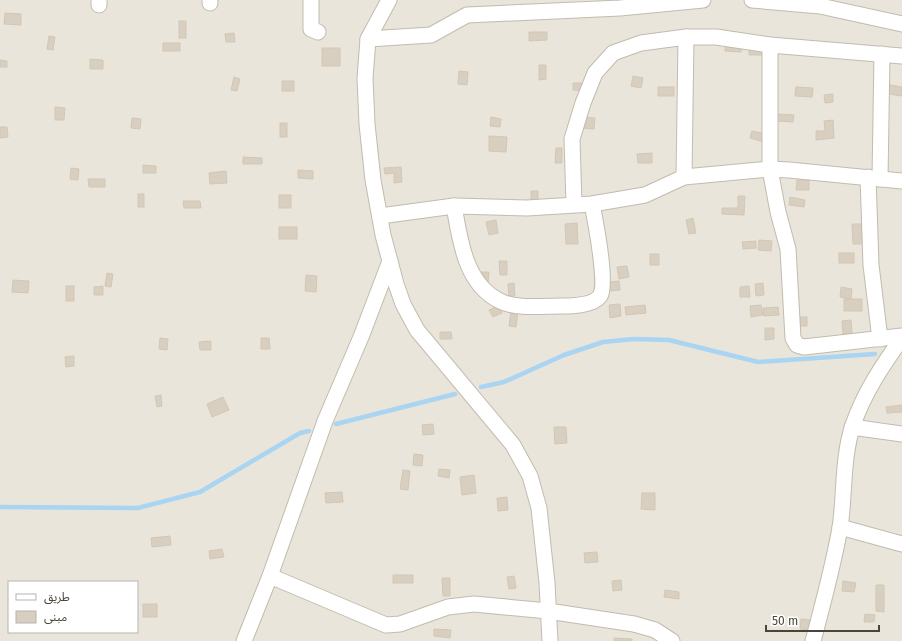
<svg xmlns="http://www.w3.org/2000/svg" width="902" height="641" font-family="'Fira Sans','Noto Sans Arabic',sans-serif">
  <rect width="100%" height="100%" fill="#f6f3ec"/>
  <path fill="#eae5da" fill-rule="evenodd" d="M 0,0 L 902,0 L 902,641 L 0,641 ZM 9,582 L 137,582 L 137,632 L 9,632 Z"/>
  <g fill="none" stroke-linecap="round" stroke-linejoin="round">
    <g stroke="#a9d4f2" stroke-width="4.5">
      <polyline points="481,387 504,382 564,355 603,342 634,339 669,340 758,362 875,354"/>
      <polyline points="336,424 455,394"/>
      <polyline points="0,507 138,508 200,492 300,433 309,431"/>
    </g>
  </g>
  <g fill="#d8cfc1" stroke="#d3c7b4">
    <polygon points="5,13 21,14 21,25 4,24"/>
    <rect x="179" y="21" width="7" height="17"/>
    <polygon points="529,32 547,32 547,40 529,41"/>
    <polygon points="234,33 235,42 226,42 225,34"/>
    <polygon points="49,36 55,37 53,50 47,49"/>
    <polygon points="769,38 769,55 749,55 749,49"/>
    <polygon points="725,42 742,43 741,52 725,51"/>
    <rect x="163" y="43" width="17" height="8"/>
    <rect x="322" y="48" width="18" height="18"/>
    <polygon points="90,59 103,60 103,69 90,69"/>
    <polygon points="0,60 7,61 7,67 0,67"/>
    <polygon points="539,65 546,65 546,79 539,80"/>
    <polygon points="459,71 468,72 467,85 458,84"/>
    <polygon points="633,76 643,78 641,88 631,86"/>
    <polygon points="234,77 240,79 237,91 231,90"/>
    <rect x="282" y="81" width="12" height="10"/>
    <polygon points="573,83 586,83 585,91 573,90"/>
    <polygon points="890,85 902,87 902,96 888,94"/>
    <rect x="658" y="87" width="16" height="9"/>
    <polygon points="796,87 813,88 812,97 795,96"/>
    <polygon points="833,94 833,102 825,103 824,95"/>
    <polygon points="55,107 65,108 64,120 55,120"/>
    <polygon points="778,114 794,115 793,122 777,121"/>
    <polygon points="491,117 501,119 500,127 490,126"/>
    <polygon points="583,117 595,118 594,129 582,128"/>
    <polygon points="132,118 141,119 140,129 131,128"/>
    <polygon points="833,120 834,138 816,140 816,131 825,131 824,121"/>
    <rect x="280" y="123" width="7" height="14"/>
    <polygon points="0,127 7,127 8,137 0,138"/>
    <polygon points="752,131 766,134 764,142 750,138"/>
    <polygon points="489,136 507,137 506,152 489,151"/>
    <polygon points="556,148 562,148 562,163 555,163"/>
    <polygon points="652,153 652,163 638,163 637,154"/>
    <polygon points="243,157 262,158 262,164 243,164"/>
    <polygon points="143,165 156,166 156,173 143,173"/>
    <polygon points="401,167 402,182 394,183 394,173 385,174 384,168"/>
    <polygon points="71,168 79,169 78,180 70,179"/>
    <polygon points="298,170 313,171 313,179 298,178"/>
    <polygon points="226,171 227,183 210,184 209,173"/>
    <polygon points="88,179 105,179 105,187 89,187"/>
    <polygon points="797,180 809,180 809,190 796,190"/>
    <polygon points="531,191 538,191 538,200 531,201"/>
    <rect x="138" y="194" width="6" height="13"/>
    <rect x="279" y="195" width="12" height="13"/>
    <polygon points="738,196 745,196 744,215 722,214 722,208 738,208"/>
    <polygon points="790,197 805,200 804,207 789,205"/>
    <polygon points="183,201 200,201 201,208 184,208"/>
    <polygon points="693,218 696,233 689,234 686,220"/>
    <polygon points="496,220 498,233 489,235 486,222"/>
    <polygon points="577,223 578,244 566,244 565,224"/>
    <polygon points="852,224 862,224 864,244 853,244"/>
    <rect x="279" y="227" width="18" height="12"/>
    <polygon points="759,240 772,241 771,251 758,250"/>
    <polygon points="756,241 756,248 743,249 742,242"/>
    <rect x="839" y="253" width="15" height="10"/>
    <rect x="650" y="254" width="9" height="11"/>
    <polygon points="499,261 507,261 507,275 500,275"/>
    <polygon points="627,266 629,277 619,279 617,267"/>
    <polygon points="475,272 489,272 488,283 474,282"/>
    <polygon points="107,273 113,274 111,287 105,286"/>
    <polygon points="306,275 317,276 316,292 305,291"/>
    <polygon points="13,280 29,281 28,293 12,292"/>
    <polygon points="619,281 620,290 611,291 610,282"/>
    <polygon points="514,283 515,296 509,296 508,284"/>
    <polygon points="763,283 764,295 756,296 755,284"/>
    <rect x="66" y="286" width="8" height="15"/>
    <polygon points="103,286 103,295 94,295 94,287"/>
    <polygon points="749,286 750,297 740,297 740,287"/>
    <polygon points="841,287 852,289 851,299 840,297"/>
    <rect x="844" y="299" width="18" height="12"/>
    <polygon points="620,304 621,316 610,318 609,305"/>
    <polygon points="645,305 646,313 626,315 625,307"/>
    <polygon points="761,305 763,315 751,317 750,306"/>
    <polygon points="498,306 502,313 493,317 489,310"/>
    <polygon points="778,307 779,315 764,316 763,308"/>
    <polygon points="511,311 518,312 516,327 509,326"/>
    <rect x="797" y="317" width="10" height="9"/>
    <polygon points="851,320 852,333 843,334 842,321"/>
    <polygon points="765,328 774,328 774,339 765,340"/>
    <polygon points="440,332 451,332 452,339 440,339"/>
    <polygon points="160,338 168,339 167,350 159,349"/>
    <polygon points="261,338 269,338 270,349 261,349"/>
    <polygon points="211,341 211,350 200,350 199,342"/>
    <polygon points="74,356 74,366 66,367 65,357"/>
    <polygon points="161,395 162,406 157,407 155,396"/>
    <polygon points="223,397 229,410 212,417 207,404"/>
    <polygon points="902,405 902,412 887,413 886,407"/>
    <polygon points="433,424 434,434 423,435 422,425"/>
    <polygon points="554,427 566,427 567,443 555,444"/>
    <polygon points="414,454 423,455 422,466 413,465"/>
    <polygon points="439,469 450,470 449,478 438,476"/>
    <polygon points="403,470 410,471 408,490 400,489"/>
    <polygon points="474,475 476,493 462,495 460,477"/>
    <polygon points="342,492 343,502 326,503 325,493"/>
    <polygon points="642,493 655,493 655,510 641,509"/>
    <polygon points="507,497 508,510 498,511 497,498"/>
    <polygon points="170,536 171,545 152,547 151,538"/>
    <polygon points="222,549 224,557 210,559 209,551"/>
    <polygon points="597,552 598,562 585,563 584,553"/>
    <rect x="393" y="575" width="20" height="8"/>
    <polygon points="514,576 516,588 509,589 507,577"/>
    <polygon points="442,578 450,578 450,596 443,596"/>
    <polygon points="621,580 622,590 613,591 612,581"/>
    <polygon points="843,581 856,583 854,592 842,591"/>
    <polygon points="876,585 884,585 884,612 876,611"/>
    <polygon points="665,590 679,592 679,599 664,597"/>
    <rect x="143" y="604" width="14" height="13"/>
    <polygon points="865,614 875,615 874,622 864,622"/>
    <polygon points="801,619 810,620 808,630 800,629"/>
    <polygon points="434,629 451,630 450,638 434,636"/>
    <polygon points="614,638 632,639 632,641 614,641"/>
  </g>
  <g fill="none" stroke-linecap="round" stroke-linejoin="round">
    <defs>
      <g id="minor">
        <polyline points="311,0 311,29 318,32"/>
        <polyline points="389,0 368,39 365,78 367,124 373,180 383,235 396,284 403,304 417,330 513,445 530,476 539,508 547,583 550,641"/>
        <polyline points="752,0 820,6 902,24"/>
        <polyline points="210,3 210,0"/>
        <polyline points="99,5 99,0"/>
        <polyline points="368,39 431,35 467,15 620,8 703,0"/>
        <polyline points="770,45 770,169 778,212 788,249 793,338 797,345 804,347 902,336"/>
        <polyline points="684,177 686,37"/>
        <polyline points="868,177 871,265 880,339"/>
        <polyline points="880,179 882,54"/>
        <polyline points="574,204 572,139 583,103 595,73 613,53 641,43 686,37 716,37 770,45 902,56"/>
        <path d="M 454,206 C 460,240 465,284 500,301 C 514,309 543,306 560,306 C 570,306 593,306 600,296 C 608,285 595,219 592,204"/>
        <polyline points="380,216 454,206 527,208 592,204 645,195 684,177 770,169 789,170 902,181"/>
        <polyline points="852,427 902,434"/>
        <polyline points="840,527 902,544"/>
        <polyline points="270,576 386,625 400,624 448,607 474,604 548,611 634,624 655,630 672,641"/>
        <polyline points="244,641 270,576 325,421 361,337 390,261"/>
        <path d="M 813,641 C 823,604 833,566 840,528 C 845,494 842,458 853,425 C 864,393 882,366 902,338"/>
      </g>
    </defs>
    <use href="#minor" stroke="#c2bbae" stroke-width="17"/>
    <use href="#minor" stroke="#fff" stroke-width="15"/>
  </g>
  <rect x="8" y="581" width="130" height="52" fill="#ffffff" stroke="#b7b4b0"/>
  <rect x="16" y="594" width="20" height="6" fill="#ffffff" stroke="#b7b4b0"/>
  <text x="44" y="601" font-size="12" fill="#4b4439">طريق</text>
  <rect x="16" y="611" width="20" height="12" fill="#d8cfc1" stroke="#b7b4b0"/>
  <text x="44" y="621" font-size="12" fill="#4b4439">مبنى</text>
  <path d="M766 625v6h113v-6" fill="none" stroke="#4b4439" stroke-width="2"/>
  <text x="772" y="625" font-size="12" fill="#4b4439" stroke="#ffffff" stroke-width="3" paint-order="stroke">50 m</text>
</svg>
